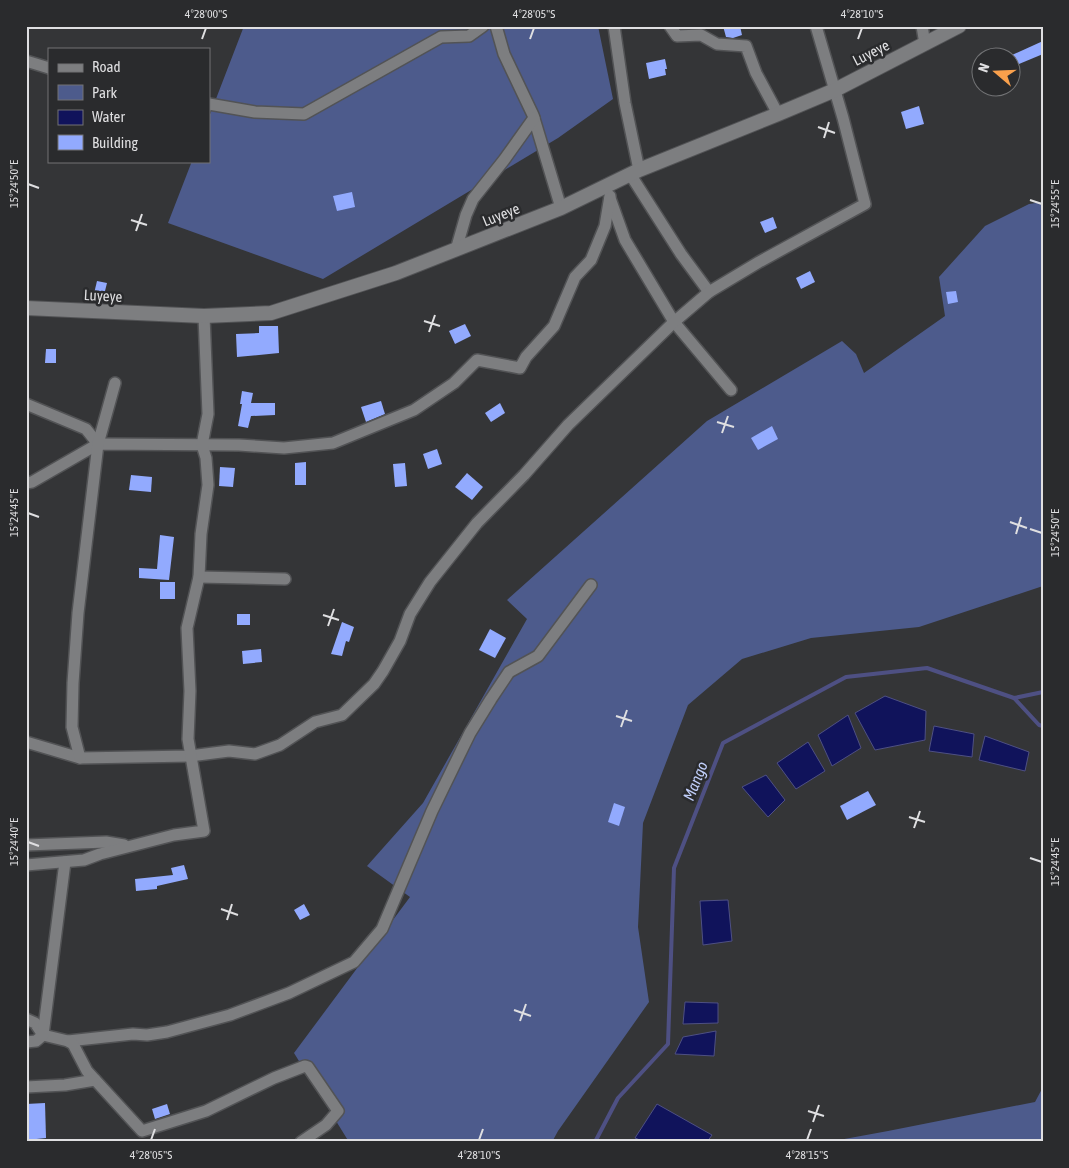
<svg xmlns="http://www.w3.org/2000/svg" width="1069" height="1168" font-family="'Asap Condensed',sans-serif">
  <rect width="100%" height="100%" fill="#343537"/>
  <g fill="#4d5b8c">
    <polygon points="244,26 598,26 613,99 558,138 323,279 168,223 192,161 209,161 209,117"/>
    <polygon points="1043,202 1043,586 919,627 811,638 742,659 688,705 643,823 638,927 649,1002 558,1131 552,1142 349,1142 294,1053 410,897 367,866 423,803 527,619 507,600 707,421 842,341 856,354 864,373 945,316 939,277 985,226 1029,204"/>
    <polygon points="1043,1087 1043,1142 828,1142 888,1131 1035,1102"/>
  </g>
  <g fill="#10135b" stroke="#4e5083">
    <polygon points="885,696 926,711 925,740 875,750 855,713"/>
    <polygon points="848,715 861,748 832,766 818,735"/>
    <polygon points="934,726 974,734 972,757 929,751"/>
    <polygon points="985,736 1029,752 1025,771 979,760"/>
    <polygon points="808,742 825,771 796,789 777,763"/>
    <polygon points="766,775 785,800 768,817 742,787"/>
    <polygon points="728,900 732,941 703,945 700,901"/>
    <polygon points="685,1002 718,1003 718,1023 683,1024"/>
    <polygon points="716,1031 714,1056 675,1054 683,1037"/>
    <polygon points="657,1104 712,1135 707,1142 645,1142 635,1138"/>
  </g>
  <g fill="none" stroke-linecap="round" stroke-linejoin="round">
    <g stroke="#4e5083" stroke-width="4">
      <polyline points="1014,698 1039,725 1043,726"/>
      <polyline points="595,1142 618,1098 668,1044 674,868 723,743 846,677 927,668 1014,698 1043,692"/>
    </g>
  </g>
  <g fill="#92aafe">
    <polygon points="723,26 740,26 742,35 733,38 726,37"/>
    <polygon points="1043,41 1043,54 1012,67 1012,55"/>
    <polygon points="665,59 667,69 665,69 666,75 649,79 646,63"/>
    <polygon points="919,106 924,124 906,129 901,112"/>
    <polygon points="352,192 355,207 337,211 333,196"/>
    <polygon points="773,217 777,228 765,233 760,222"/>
    <polygon points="810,271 815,282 801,289 796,278"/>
    <polygon points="97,281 107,283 102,303 92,302"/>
    <polygon points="956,291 958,302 948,304 946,292"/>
    <polygon points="465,324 471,336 455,344 449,331"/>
    <polygon points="259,326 278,326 279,353 237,357 236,334 259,333"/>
    <polygon points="46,349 56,349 56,363 45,363"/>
    <polygon points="242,391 253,393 251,403 275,403 275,415 251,416 248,428 238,426 242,404 240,404"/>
    <polygon points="381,401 385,414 366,422 361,407"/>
    <polygon points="500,403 505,413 491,422 485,413"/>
    <polygon points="772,426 778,439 758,450 751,438"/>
    <polygon points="437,449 442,464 428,469 423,454"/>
    <polygon points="306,462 306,485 295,485 295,463"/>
    <polygon points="405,463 407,486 395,487 393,464"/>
    <polygon points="220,467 235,468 233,487 219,486"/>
    <polygon points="467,473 483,487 472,500 455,487"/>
    <polygon points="131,475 152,477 151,492 129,490"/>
    <polygon points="160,535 174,537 169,580 139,578 139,568 157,569"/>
    <rect x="160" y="582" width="15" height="17"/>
    <rect x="237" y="614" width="13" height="11"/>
    <polygon points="342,622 354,627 349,642 346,641 342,656 331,654"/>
    <polygon points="490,629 506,638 495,658 479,650"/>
    <polygon points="261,649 262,662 243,664 242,651"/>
    <polygon points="868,791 876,805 847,820 840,806"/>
    <polygon points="614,803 625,807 619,826 608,822"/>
    <polygon points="184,865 188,879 157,886 157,889 136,891 135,879 173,875 171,868"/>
    <polygon points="304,904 310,915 300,920 294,910"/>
    <polygon points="45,1103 46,1138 27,1140 26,1104"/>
    <polygon points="167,1104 170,1114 155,1119 152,1109"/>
  </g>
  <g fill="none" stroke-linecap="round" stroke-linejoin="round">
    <defs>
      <g id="minor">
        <polyline points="496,26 504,54 533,115 561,208"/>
        <polyline points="614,26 625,103 639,170"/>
        <polyline points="670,26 677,36 701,35 717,44 746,46 756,73 778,114"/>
        <polyline points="922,26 925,44"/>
        <polyline points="26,61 49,68"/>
        <polyline points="209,104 255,112 304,114 441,37 469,36 483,26"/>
        <polyline points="630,174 681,254 709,292"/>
        <polyline points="610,198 625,240 674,322 731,390"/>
        <polyline points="456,250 466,215 473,199 504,160 534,118"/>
        <polyline points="26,404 86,429 98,444"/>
        <polyline points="26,483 32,482 98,444 239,445 284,448 333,443 414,410 454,383 477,360 520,368 526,357 554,326 575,277 591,260 605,226 610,196"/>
        <polyline points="199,577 285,579"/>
        <polyline points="26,742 80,758 190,756 229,751 255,754 280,745 315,722 342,715 374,684 383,671 400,641 410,614 430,582 477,523 524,475 568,425 674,322 709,292 759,262 865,204 843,118 816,26"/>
        <polyline points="80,758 72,727 73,683 78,613 98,444 115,383"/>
        <polyline points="26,845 106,842 124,845"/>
        <polyline points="26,865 84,860 100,854 174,835 204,831 188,739 190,691 187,628 199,577 201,534 208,485 206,458 202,445 208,414 204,316"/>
        <polyline points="26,1019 35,1023 43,1035 68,1041 133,1034 147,1035 167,1032 230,1015 289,993 354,962 382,929 432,811 470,733 491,699 509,672 538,656 591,585"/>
        <polyline points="68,1041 73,1044 87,1071 142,1131 206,1111 274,1078 305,1066 308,1067 338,1111 326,1125 301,1142"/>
        <polyline points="26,1042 36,1041 43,1035 65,862"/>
        <polyline points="26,1087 65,1085 95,1080"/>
      </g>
      <polyline id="tertiary" points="26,308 204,316 271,313 396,273 561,208 639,170 778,114 835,90 959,26"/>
    </defs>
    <use href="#minor" stroke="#525355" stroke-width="14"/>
    <use href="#tertiary" stroke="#525355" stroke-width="16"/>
    <use href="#minor" stroke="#7d7e80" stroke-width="11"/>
    <use href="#tertiary" stroke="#7d7e80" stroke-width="14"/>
  </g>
  <path fill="none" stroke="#dfdfe1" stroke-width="2" d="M 202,39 L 206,28M 530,39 L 534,28M 858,39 L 862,28M 818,127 L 835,133M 824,138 L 829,122M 28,184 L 39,188M 1030,200 L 1042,204M 131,220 L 147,225M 136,231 L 142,214M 424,321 L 440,326M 429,332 L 435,315M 717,422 L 734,427M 722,433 L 728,416M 28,513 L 39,517M 1010,522 L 1027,528M 1030,529 L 1042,533M 1016,534 L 1021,517M 323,615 L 339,620M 328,626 L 334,609M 616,716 L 632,721M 621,727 L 627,710M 909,817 L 925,822M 914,828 L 920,811M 28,842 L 39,846M 1030,858 L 1042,862M 221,909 L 238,915M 227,920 L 232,904M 514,1010 L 531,1016M 520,1021 L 526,1004M 808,1111 L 824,1116M 813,1122 L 819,1105M 151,1140 L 155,1129M 479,1140 L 483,1129M 807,1140 L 811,1129"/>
  <g text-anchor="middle" stroke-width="5" stroke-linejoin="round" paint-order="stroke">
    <g font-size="15" fill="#dfdfe1" stroke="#2a2b2d">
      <text transform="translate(871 53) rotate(-27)" y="5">Luyeye</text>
      <text transform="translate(501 215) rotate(-22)" y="5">Luyeye</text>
      <text transform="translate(103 296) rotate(3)" y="5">Luyeye</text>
    </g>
    <g font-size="16" font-style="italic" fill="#c0cef9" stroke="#2a2b2d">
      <text transform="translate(695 781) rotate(-68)" y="6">Mango</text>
    </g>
  </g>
  <rect width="1069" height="1168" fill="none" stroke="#2a2b2d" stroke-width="55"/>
  <rect x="48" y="48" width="162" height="115" fill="#2a2b2d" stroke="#727375"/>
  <rect x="58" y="64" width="25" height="8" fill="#7d7e80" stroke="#727375"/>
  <text x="92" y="72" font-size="15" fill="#dfdfe1">Road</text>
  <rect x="58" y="85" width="25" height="15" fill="#4d5b8c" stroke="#727375"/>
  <text x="92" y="98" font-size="15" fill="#dfdfe1">Park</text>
  <rect x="58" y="110" width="25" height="15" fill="#10135b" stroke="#727375"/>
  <text x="92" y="122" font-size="15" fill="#dfdfe1">Water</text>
  <rect x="58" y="135" width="25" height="15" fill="#92aafe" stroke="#727375"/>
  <text x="92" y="148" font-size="15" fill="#dfdfe1">Building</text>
  <g transform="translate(996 72) rotate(289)"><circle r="24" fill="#2a2b2d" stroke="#727375"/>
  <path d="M0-4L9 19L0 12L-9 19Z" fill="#f9a04c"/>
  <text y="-8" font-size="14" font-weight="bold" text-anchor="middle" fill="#dfdfe1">N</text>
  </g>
  <rect x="28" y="28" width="1014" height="1112" fill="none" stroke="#dfdfe1" stroke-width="2"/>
  <g font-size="12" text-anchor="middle" fill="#dfdfe1">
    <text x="206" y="18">4°28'00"S</text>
    <text x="534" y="18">4°28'05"S</text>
    <text x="862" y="18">4°28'10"S</text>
    <text transform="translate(14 184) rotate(-90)" y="4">15°24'50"E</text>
    <text transform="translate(1055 204) rotate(-90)" y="4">15°24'55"E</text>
    <text transform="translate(14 513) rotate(-90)" y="4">15°24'45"E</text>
    <text transform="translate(1055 533) rotate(-90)" y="4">15°24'50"E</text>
    <text transform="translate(14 842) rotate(-90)" y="4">15°24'40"E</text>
    <text transform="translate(1055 862) rotate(-90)" y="4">15°24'45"E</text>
    <text x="151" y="1159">4°28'05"S</text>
    <text x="479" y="1159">4°28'10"S</text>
    <text x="807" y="1159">4°28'15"S</text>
  </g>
</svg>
